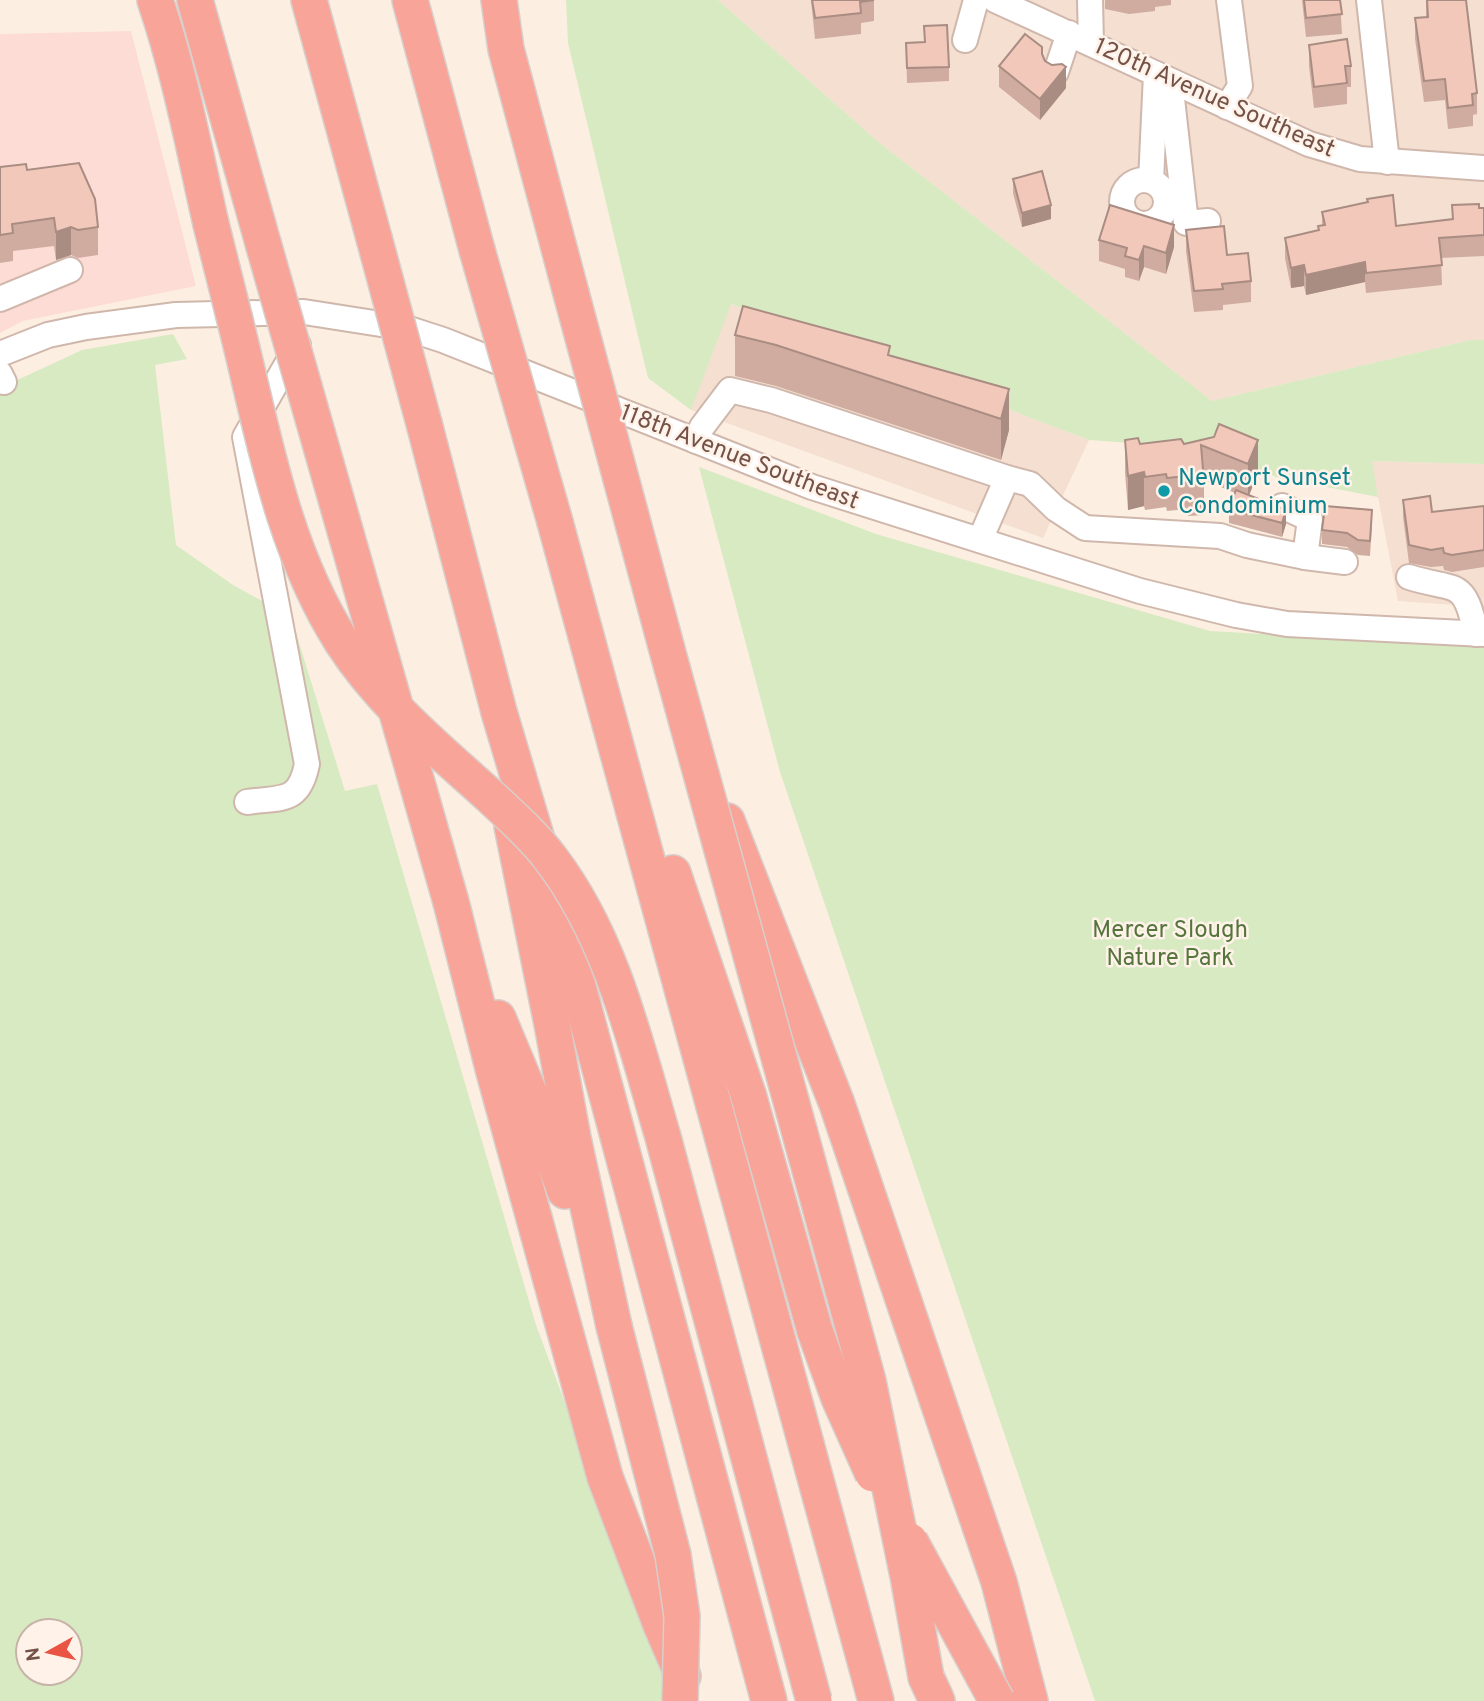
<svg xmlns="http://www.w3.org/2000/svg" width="1484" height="1701" font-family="Overpass,sans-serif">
  <rect width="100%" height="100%" fill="#fcefe2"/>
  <g fill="#f4dfd1">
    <polygon points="718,0 1484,0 1484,340 1471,340 1212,401 877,141"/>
    <polygon points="730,304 1089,440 1043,538 691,410"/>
    <polygon points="1371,461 1484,464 1484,607 1398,601"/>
  </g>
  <polygon fill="#fddcd6" points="131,31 196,286 23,321 0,333 0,34"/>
  <g fill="#d7eac1" fill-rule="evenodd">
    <polygon points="566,0 718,0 877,141 1212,401 1471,340 1484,340 1484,464 1372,461 1378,497 1276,477 1216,449 1089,440 731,304 691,410 648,378 568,43"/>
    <path d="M 173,334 L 187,359 L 155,365 L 176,545 L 233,585 L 291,617 L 345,791 L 377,784 L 536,1325 L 665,1671 L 662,1701 L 0,1701 L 0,388 L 82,350 ZM 28,1631 L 70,1631 L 70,1673 L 28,1673 Z"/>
    <polygon points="699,467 876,534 1210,631 1484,646 1484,1701 1095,1701 780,772"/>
  </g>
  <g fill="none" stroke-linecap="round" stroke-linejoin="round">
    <defs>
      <g id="minor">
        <polyline points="995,0 1309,144 1360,159 1484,168"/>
        <polyline points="1090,0 1091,43"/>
        <polyline points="1369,0 1387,162"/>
        <polyline points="965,40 976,0"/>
        <polyline points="1056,72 1069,33"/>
        <polyline points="1170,81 1186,223 1208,221"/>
        <polyline points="1227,107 1240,86 1229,0"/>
        <circle cx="1144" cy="202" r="22"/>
        <polyline points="1151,181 1156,74"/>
        <polyline points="0,299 70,270"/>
        <polyline points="0,354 48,335 86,327 176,315 304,312 406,328 443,340 812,487 1140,591 1236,615 1287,624 1484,634"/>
        <polyline points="0,374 4,382"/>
        <polyline points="696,441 702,427 730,390 771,400 1007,478 980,540"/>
        <polyline points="1007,478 1030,484 1056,509 1085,528 1220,536 1247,545 1305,557 1310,519 1282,506"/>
        <polyline points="1305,557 1345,562"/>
        <path d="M 1409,577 C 1456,592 1464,576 1476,634"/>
        <path d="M 247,802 C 282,797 299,804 307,764 L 245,437 L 298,345"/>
      </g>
      <g id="highway">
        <path d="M 155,0 C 180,73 194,149 211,224"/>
        <polyline points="195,0 263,243"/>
        <polyline points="309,0 374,238"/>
        <polyline points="410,0 477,250"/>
        <polyline points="499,0 506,49 571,293"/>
        <polyline points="425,427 499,712 553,893 769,1701"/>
        <polyline points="555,522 876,1701"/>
        <polyline points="727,821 837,1104 999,1582 1030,1701"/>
        <polyline points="512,826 552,1024 573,1138 614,1326"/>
        <polyline points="673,873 748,1094 815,1331"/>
        <polyline points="451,902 494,1072 605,1477 661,1625 683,1676"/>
        <polyline points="498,1018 531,1097 565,1191"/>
        <polyline points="926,1677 937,1701"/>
      </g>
    </defs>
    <use href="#minor" stroke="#d0b7ac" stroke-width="28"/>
    <use href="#highway" stroke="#d8cfcc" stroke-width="38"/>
    <use href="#minor" stroke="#fff" stroke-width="24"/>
    <use href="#highway" stroke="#f8a498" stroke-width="35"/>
    <defs>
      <g id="highway-bridge">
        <path d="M 211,224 C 224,277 238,330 250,383 C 271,473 292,563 342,642 C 382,704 438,749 492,798 C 512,817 534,836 551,859 C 612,939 635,1042 663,1137 L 814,1701"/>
        <polyline points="374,238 425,427"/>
        <polyline points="263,243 451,902"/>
        <polyline points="477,250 555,522"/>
        <polyline points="571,293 669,657 868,1381 908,1576 926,1677"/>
        <polyline points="614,1326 673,1555 682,1616 680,1701"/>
        <polyline points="815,1331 839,1398 873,1474"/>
        <polyline points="910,1541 997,1701"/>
      </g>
    </defs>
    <use href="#highway-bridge" stroke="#d8cfcc" stroke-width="38" stroke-linecap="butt"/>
    <use href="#highway-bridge" stroke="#f8a498" stroke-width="35"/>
  </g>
  <g fill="#d0aca0">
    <polygon points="811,0 874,0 874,21 861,23 861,34 815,39"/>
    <polygon points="1105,0 1171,0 1171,5 1155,7 1155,11 1129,14 1105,9"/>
    <polygon points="1302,0 1340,0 1342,34 1306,37"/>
    <polygon points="1426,0 1477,93 1477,114 1473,115 1473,126 1448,129 1445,100 1424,102 1415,39 1415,18 1426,17"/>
    <polygon points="924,26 949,67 949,81 907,83 906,43 924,42"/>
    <polygon points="1309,45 1351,66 1351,87 1347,87 1347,104 1314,108 1309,66"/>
    <polygon points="1042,54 1045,61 1066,88 1040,120 999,87 999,66"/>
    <polygon points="0,167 27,170 98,227 98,255 78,258 71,255 56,260 54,246 13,251 13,261 0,263"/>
    <polygon points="1013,179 1051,219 1022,227 1013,193"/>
    <polygon points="1452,205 1484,208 1484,256 1441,258 1442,285 1366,293 1365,282 1306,295 1304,286 1291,288 1285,258 1285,238 1318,231 1318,226 1322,226 1322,212 1396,226 1452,219"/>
    <polygon points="1186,230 1227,255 1251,281 1251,302 1223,305 1223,310 1194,312 1186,251"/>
    <polygon points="1099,240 1174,247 1166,274 1144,267 1139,281 1125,277 1125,269 1099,261"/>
    <polygon points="735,335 890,355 1009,389 1009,430 1001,460 776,386 735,376"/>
    <polygon points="1214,437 1258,473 1249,495 1286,524 1282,537 1229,523 1229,509 1235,493 1204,480 1204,515 1188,516 1187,509 1167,511 1166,507 1145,510 1144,506 1128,510 1125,473 1125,440 1140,444 1184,444"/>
    <polygon points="1403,500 1432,512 1484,506 1484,567 1452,572 1444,570 1443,566 1431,567 1409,563 1403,517"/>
    <polygon points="1372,524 1370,556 1358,555 1347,547 1322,544 1322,530"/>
  </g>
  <g fill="#a98c82">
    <polygon points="1066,67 1066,88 1040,120 1040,99"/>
    <polygon points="1051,205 1051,219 1022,227 1022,213"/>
    <polygon points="1174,225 1174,247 1166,274 1166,253"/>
    <polygon points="71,227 71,255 56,260 56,232"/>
    <polygon points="1144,246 1144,267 1139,281 1139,260"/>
    <polygon points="1365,262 1365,282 1306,295 1306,275"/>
    <polygon points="1304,265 1304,286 1291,288 1291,268"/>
    <polygon points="1009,389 1009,430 1001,460 1001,419"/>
    <polygon points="1258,440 1258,473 1248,498 1248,464"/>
    <polygon points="1144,472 1144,506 1128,510 1128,476"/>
    <polygon points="1286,510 1286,524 1282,537 1282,523"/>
  </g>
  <g fill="#f2c8ba" stroke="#a98c82" stroke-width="2">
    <polygon points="812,0 874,0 860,2 861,13 815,18"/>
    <polygon points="1304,0 1340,0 1342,14 1306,18"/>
    <polygon points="1427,0 1466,0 1477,93 1472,94 1473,105 1448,108 1445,79 1424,81 1415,18 1428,17"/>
    <polygon points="947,25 949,67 907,68 906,43 925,42 924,26"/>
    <polygon points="1025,34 1042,47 1042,54 1045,61 1052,65 1062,64 1066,67 1040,99 999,66"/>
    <polygon points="1347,39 1351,66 1345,66 1347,83 1314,87 1309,45"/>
    <polygon points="79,163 95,199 98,227 78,230 71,227 56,232 54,218 12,224 13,233 0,235 0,167 26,164 27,170"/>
    <polygon points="1042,171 1051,205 1022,213 1013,179"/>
    <polygon points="1393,195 1396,226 1453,219 1452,205 1479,204 1479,208 1484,208 1484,235 1439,238 1442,265 1366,273 1365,262 1306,275 1304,265 1291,268 1285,238 1319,230 1318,226 1325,225 1322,212 1368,202 1367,199"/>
    <polygon points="1110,205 1174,225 1166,253 1144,246 1139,260 1125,256 1127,248 1099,240"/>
    <polygon points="1224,226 1227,255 1248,253 1251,281 1222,284 1223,289 1194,291 1186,230"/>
    <polygon points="743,306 890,346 888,355 1009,389 1001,419 776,345 735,335"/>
    <polygon points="1219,424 1258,440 1248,464 1201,445 1204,482 1188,483 1187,476 1167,478 1166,474 1145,477 1144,472 1128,476 1125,440 1138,438 1140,444 1181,439 1184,444 1214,437"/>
    <polygon points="1236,490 1286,510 1282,523 1229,509"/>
    <polygon points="1430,496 1432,512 1484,506 1484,550 1452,555 1444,553 1443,548 1431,550 1409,545 1403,500"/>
    <polygon points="1325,506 1372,510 1370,541 1358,540 1347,533 1322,530"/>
  </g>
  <circle fill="#0f9aa8" stroke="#fff3e9" stroke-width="2.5" cx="1164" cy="491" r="7"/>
  <g text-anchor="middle" stroke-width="5" stroke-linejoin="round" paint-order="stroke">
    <g font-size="24" fill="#755248" stroke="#fff3e9">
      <text transform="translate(1215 97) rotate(24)" y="8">120th Avenue Southeast</text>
      <text transform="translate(740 456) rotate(21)" y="8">118th Avenue Southeast</text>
    </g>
    <g font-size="24" fill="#0d838f" stroke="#fff3e9" text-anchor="start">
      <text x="1178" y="485">Newport Sunset<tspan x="1178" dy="28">Condominium</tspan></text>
    </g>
    <g font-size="24" fill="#55753d" stroke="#fff3e9">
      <text x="1170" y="937">Mercer Slough<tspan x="1170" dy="28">Nature Park</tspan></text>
    </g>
  </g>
  <g transform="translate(49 1652) rotate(262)"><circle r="33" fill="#fff3e9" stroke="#c8b3a9" stroke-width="2"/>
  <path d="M0-5L12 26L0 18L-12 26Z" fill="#e95445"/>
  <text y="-10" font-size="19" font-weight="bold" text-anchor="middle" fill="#755248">N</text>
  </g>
</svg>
